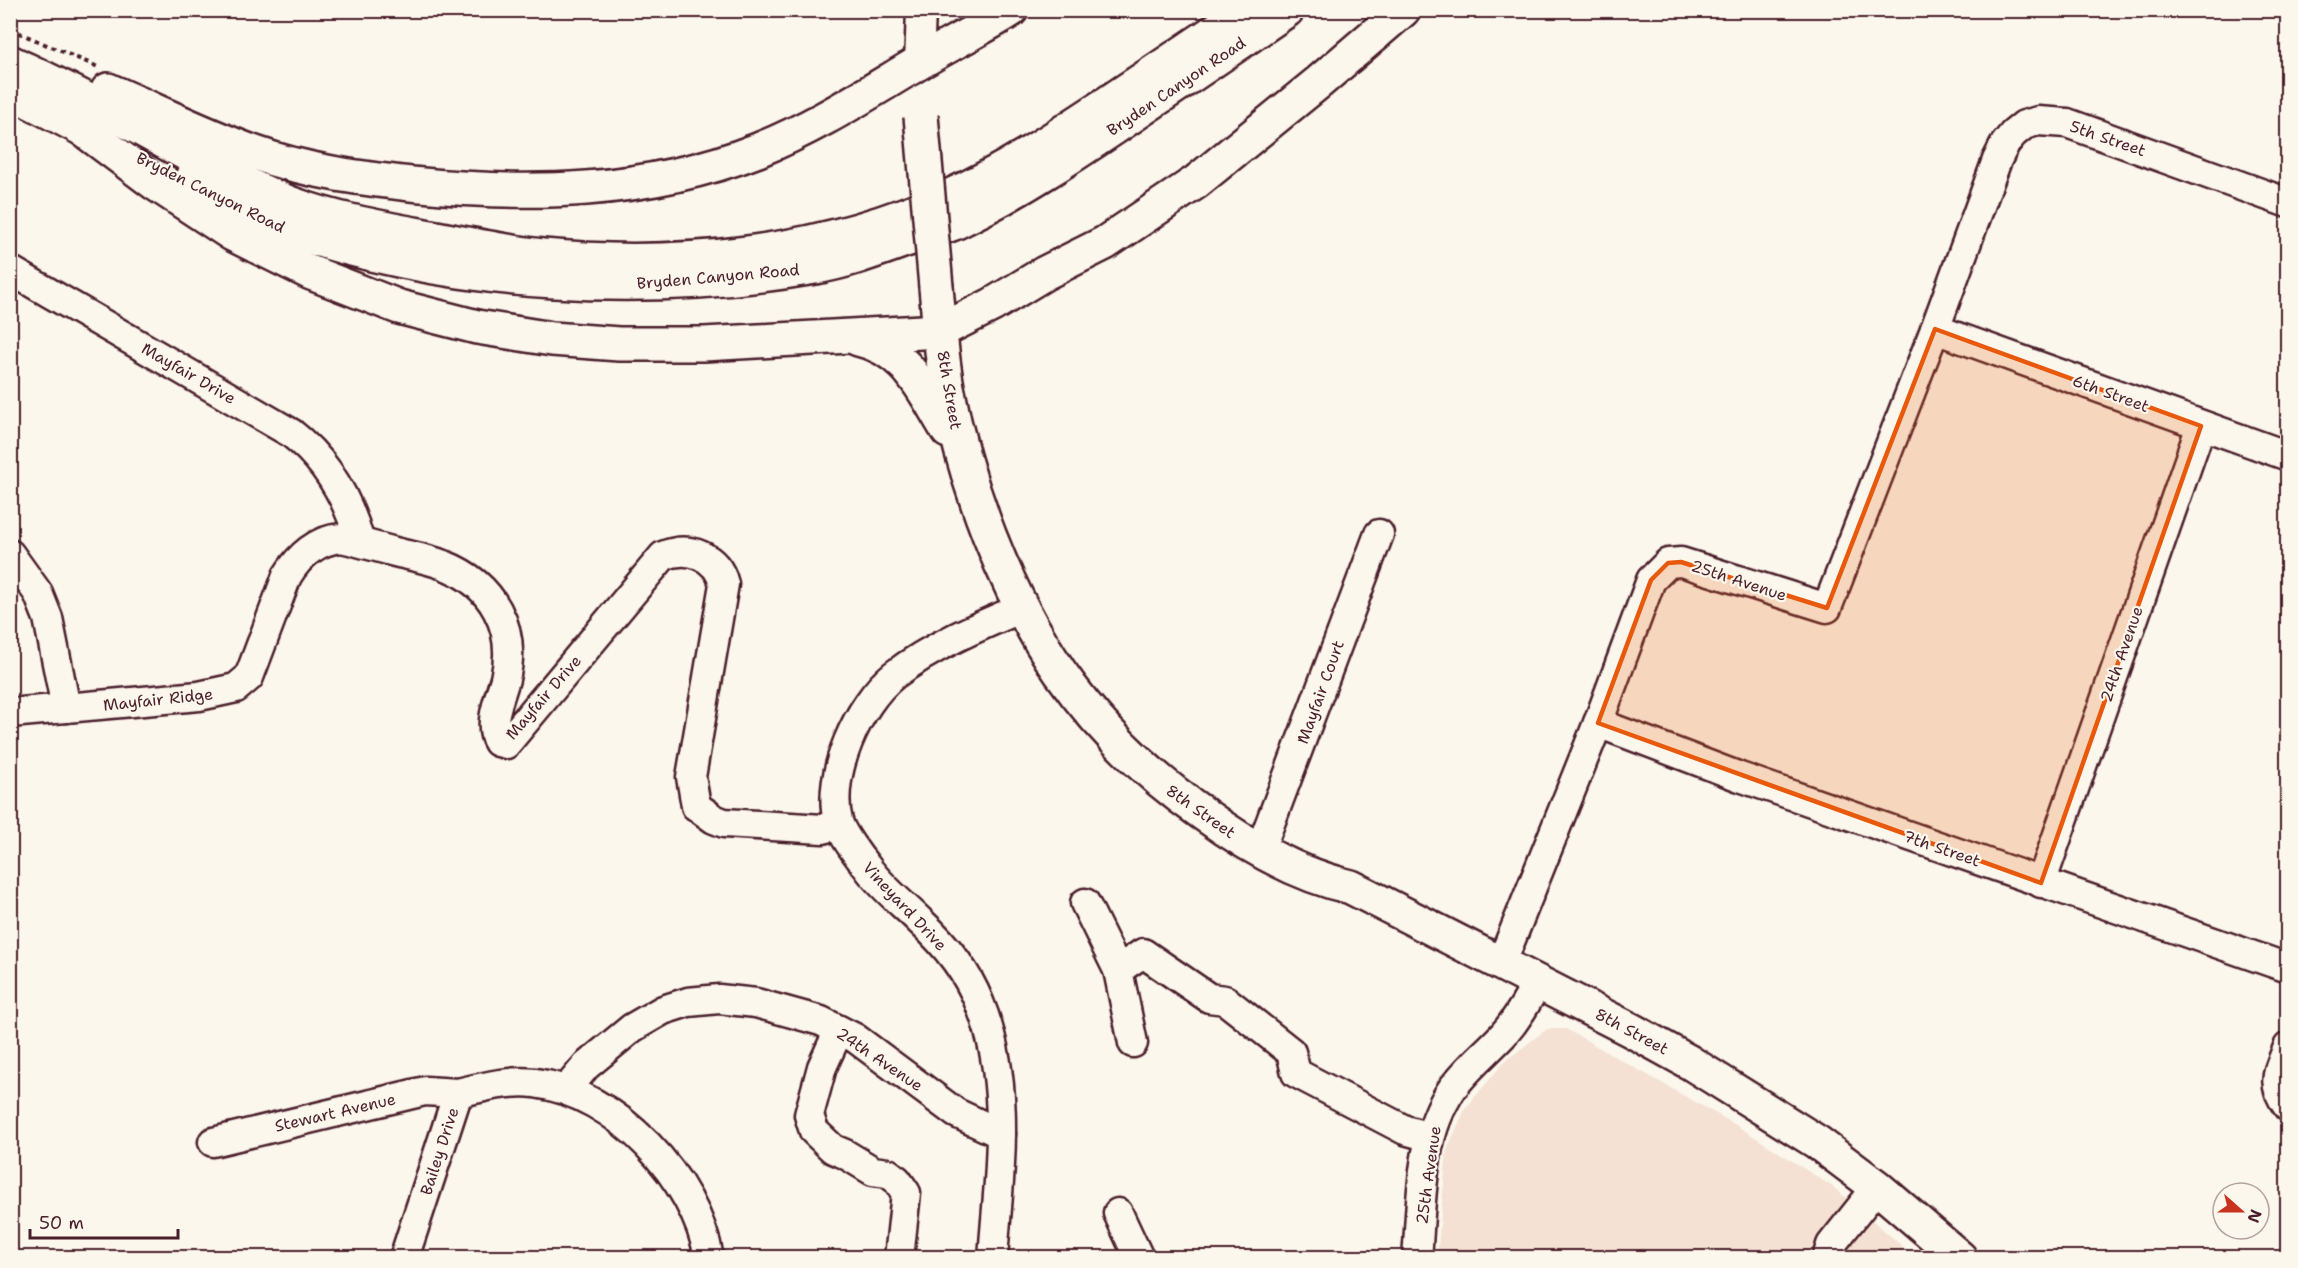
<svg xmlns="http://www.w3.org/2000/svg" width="2298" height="1268" font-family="'Shantell Sans',sans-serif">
  <rect width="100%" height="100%" fill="#fbf7ec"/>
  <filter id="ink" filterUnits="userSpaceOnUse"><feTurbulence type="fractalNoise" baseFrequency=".0167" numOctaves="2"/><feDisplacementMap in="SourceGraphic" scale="12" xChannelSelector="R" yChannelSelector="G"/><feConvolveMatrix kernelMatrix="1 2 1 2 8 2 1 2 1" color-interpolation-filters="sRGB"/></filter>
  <g filter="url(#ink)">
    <polygon fill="#f4e1d3" points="1547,1029 1566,1029 1736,1125 1833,1187 1915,1257 1437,1258 1447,1150 1465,1109 1505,1061"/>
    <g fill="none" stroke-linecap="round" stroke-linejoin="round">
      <defs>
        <g id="minor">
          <polyline points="919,64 921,10"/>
          <path d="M 10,270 L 291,433 C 327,461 348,498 360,542"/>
          <polyline points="1935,329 2288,456"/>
          <polyline points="10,554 38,593 48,618 66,708"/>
          <path d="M 10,713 L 199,696 L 236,688 L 249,677 L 287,576 C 299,556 317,540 341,538 C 359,542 377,547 395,552 C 411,556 428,559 444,565 C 493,584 517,629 505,679 C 500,697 487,725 498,742 L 506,744 L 663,556 C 689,545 717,556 724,584 L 691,777 L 696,806 L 714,819 L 724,823 L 823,829 L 838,823"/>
          <polyline points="1598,723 1740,777 2288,968"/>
          <polyline points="1260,850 1379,534"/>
          <polyline points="2041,883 2201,426"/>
          <polyline points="1085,903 1118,970 1133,1043"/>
          <polyline points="1501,964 1598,723 1651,580 1668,563 1681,562 1827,608 1935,329 1997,160 2005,144 2013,134 2024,125 2038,121 2067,123 2288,203"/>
          <polyline points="1118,970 1143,953 1209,998 1225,1000 1291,1052 1296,1073 1405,1130 1430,1137"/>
          <polyline points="839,1030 822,1067 809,1115 814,1131 833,1149 845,1154 873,1171 888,1173 897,1180 906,1193 899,1258"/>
          <path d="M 2288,1047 C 2278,1073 2270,1083 2288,1107"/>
          <polyline points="566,1090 586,1066 632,1028 663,1010 688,1002 719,999 756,1003 821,1021 855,1038 956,1113 1001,1134"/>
          <polyline points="213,1142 425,1091 458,1093"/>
          <polyline points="1118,1213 1139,1258"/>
          <path d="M 404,1258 L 458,1093 C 483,1087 509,1080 535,1083 C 616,1093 696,1179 709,1258"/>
          <path d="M 993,1258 C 999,1173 1013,1083 979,1002 C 967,972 945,944 921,922 C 903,904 882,888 867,867 C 859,857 841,833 838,821 C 826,775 858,704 894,675 C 932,646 979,626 1022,608"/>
          <path d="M 1417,1258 C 1422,1202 1419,1137 1452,1089 C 1466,1069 1485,1054 1502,1036 C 1517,1020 1527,1002 1537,983"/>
          <polyline points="1827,1258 1831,1245 1877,1187"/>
        </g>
        <g id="major">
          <path d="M 10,62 C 37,75 63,87 89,101 C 156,136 221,176 292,204 C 339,221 388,229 436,238 C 471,245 507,252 542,256 C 680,269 823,254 950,196 C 1005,171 1056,137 1106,104 C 1153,73 1199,42 1246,10"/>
          <path d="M 108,90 C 157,111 205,135 255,153 C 305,171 358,178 411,184 C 528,196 646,194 758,150 C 826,123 885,81 948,46 C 969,34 991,23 1011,10"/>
          <polyline points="10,91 102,139"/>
          <polyline points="84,130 156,184 232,234 309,272 399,307 477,327 552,339 619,344 704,344 940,331 992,305 1045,273 1105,243 1196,182 1319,82 1403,10"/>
          <path d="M 188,183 C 221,200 255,219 291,231 C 456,286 643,297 815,267 C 847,262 880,249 911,238 C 926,233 942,228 956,222 C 1021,191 1080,151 1139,111 C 1189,77 1238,44 1287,10"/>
          <path d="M 936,287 C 939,320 941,354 947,387 C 965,484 1004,590 1060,672 C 1099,728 1150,777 1205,815 C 1249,847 1298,875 1351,887 L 1631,1030 L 1689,1062 L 1817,1142 L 1877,1187 L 1960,1258"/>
          <path d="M 858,339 C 908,350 923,391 948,431"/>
        </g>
      </defs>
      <use href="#minor" stroke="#4a1f2b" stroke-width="33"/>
      <use href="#major" stroke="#4a1f2b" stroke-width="38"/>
      <polyline stroke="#4a1f2b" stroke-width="4" stroke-dasharray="4.5 4.5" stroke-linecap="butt" points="10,29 98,67"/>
      <use href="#minor" stroke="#fbf7ec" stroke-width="28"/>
      <use href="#major" stroke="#fbf7ec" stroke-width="33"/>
      <defs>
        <polyline id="major-bridge" points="921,116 936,287"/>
      </defs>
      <use href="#major-bridge" stroke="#4a1f2b" stroke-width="38" stroke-linecap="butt"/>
      <use href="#major-bridge" stroke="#fbf7ec" stroke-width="33"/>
    </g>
  </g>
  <path fill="#e8590c" fill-opacity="0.2" stroke="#e8590c" stroke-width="4.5" stroke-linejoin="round" d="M 1935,329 L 2201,426 L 2041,883 L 1598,723 L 1651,580 L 1668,563 L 1681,562 L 1827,608 Z"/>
  <g text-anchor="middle" stroke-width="4.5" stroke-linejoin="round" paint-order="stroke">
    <g font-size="16" fill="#4a1f2b" stroke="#fbf7ec">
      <text transform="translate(1176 86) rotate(-34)" y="6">Bryden Canyon Road</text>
      <text transform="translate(2108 138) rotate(19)" y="6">5th Street</text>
      <text transform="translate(211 192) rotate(26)" y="6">Bryden Canyon Road</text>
      <text transform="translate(718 276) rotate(-5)" y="6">Bryden Canyon Road</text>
      <text transform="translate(189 373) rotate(30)" y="6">Mayfair Drive</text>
      <text transform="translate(950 390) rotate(80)" y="6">8th Street</text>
      <text transform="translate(2111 393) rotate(20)" y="6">6th Street</text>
      <text transform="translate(1739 580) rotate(18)" y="6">25th Avenue</text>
      <text transform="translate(2121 654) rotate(-71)" y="6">24th Avenue</text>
      <text transform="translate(1320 692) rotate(-70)" y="6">Mayfair Court</text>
      <text transform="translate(543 697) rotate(-49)" y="6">Mayfair Drive</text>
      <text transform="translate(158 699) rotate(-6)" y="6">Mayfair Ridge</text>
      <text transform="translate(1201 811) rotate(35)" y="6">8th Street</text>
      <text transform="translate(1942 848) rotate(19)" y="6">7th Street</text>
      <text transform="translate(905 906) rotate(47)" y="6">Vineyard Drive</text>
      <text transform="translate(1632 1031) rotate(28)" y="6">8th Street</text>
      <text transform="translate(880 1059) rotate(34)" y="6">24th Avenue</text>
      <text transform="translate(335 1112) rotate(-13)" y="6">Stewart Avenue</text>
      <text transform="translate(439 1151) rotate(-72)" y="6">Bailey Drive</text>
      <text transform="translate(1428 1175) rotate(-82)" y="6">25th Avenue</text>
    </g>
  </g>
  <rect width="2298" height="1268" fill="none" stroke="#fbf7ec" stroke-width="36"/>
  <rect x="18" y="18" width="2262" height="1232" fill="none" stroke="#4a1f2b" stroke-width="2" filter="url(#ink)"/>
  <g transform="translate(2241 1211) rotate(111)"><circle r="28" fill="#fbf7ec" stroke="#b4a19f" stroke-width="1.5"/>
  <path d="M0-4.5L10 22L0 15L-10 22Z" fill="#c8321e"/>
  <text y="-9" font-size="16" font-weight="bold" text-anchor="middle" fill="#4a1f2b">N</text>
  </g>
  <path d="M30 1229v9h148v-9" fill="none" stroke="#4a1f2b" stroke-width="3"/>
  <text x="39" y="1229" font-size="18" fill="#4a1f2b" stroke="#fbf7ec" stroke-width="4.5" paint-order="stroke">50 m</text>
</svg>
